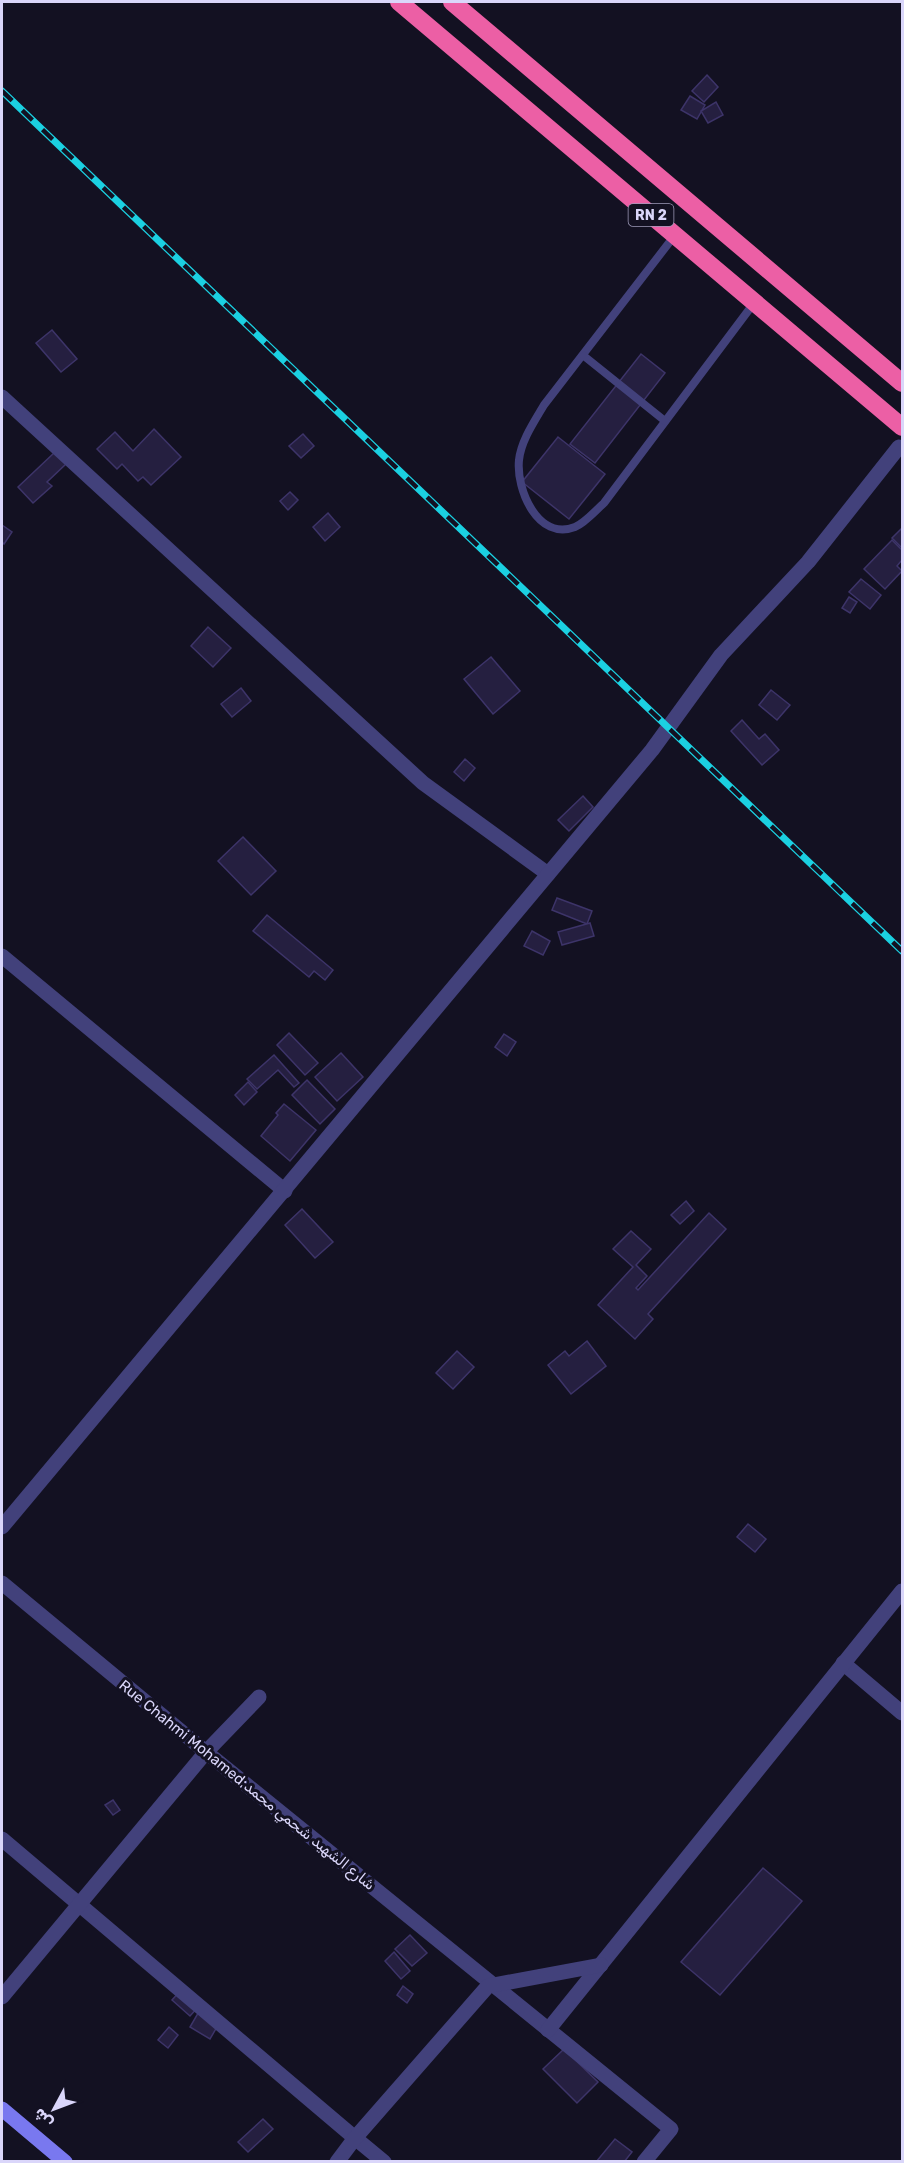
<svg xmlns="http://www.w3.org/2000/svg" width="904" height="2163" font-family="Rubik,'Noto Sans Arabic',sans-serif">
  <rect width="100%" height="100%" fill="#131122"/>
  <g fill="#251f40" stroke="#3d3469" stroke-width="1.5">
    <polygon points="707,75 718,87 704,102 692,91"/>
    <polygon points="690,96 705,105 697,119 681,110"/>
    <polygon points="716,102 723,115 708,123 701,111"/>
    <polygon points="52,330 77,359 61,372 36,343"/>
    <polygon points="641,354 665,373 595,463 570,444"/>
    <polygon points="154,429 181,457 151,485 143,477 138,481 122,464 117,469 97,449 115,432 133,451"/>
    <polygon points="303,434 314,446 301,458 289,446"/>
    <polygon points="558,437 605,474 569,519 522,482"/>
    <polygon points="55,452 66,464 47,482 52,486 33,503 18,487"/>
    <polygon points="290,492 298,500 288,510 280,501"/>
    <polygon points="328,513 340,527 325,541 313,527"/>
    <polygon points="2,525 12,532 4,544 2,542"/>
    <polygon points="902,528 902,548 892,538"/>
    <polygon points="892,540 902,550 902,560 897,566 902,571 885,589 864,569"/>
    <polygon points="861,579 881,595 870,609 849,592"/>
    <polygon points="849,597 857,602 850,613 842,608"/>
    <polygon points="208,627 231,648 213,667 191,646"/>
    <polygon points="491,657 520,691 493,714 464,679"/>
    <polygon points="241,688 251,701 232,717 221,704"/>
    <polygon points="771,690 790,705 777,720 759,705"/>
    <polygon points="742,720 759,739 765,734 779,750 762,765 731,731"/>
    <polygon points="465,759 475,768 464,781 454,772"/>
    <polygon points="583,796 593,807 569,831 558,820"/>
    <polygon points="243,837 276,871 251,895 218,861"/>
    <polygon points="557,898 592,911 587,924 552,910"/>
    <polygon points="267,915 333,970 325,980 314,971 309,977 253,931"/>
    <polygon points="590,923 594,936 562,945 558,932"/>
    <polygon points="532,931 550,941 543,955 524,946"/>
    <polygon points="289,1033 318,1063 305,1075 277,1045"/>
    <polygon points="504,1034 516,1042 507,1056 495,1047"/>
    <polygon points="341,1053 363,1077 337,1101 315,1077"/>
    <polygon points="274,1055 299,1083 294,1087 278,1070 257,1089 247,1079"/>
    <polygon points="307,1080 335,1109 320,1124 292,1095"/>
    <polygon points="248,1082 257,1092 244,1105 235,1095"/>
    <polygon points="284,1104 316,1130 290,1161 261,1136 278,1115 276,1113"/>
    <polygon points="686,1201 694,1211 680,1224 671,1215"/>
    <polygon points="302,1209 333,1242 315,1258 285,1225"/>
    <polygon points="709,1213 726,1229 648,1314 653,1319 635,1339 598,1305 633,1267 613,1249 631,1231 651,1249 636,1265 647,1276 636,1288 638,1290"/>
    <polygon points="587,1341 606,1366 571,1394 548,1365 565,1351 569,1356"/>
    <polygon points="457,1351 474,1367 453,1389 436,1373"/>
    <polygon points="748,1524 766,1539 755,1552 737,1537"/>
    <polygon points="113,1800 120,1810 113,1815 105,1805"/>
    <polygon points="763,1868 802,1901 720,1995 681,1962"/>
    <polygon points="410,1935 427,1953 412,1966 395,1949"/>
    <polygon points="394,1952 410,1971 401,1979 385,1961"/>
    <polygon points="403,1986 413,1994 407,2003 397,1995"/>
    <polygon points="182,1989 199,2006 190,2016 172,2000"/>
    <polygon points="201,2008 221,2020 210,2039 190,2027"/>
    <polygon points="169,2027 178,2035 168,2048 158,2040"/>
    <polygon points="564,2049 598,2082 577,2103 543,2069"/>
    <polygon points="263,2119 273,2129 248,2152 238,2142"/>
    <polygon points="615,2139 632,2152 624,2162 596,2162"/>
  </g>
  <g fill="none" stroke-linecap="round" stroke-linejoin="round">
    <g stroke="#42417b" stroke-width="8">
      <path d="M 675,235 L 544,405 C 534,422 521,441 519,460 C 516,490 538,541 575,527 C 585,523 596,510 604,503 L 754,303"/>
      <polyline points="584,356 665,421"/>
    </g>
    <g stroke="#42417b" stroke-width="15">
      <polyline points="2,397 423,783 548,874"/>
      <polyline points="2,956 285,1191"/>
      <polyline points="2,1527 652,750 721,655 808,562 899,447"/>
      <polyline points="2,1583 206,1752 671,2129 644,2162"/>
      <polyline points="843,1663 902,1713"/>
      <polyline points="2,1839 355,2138 384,2162"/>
      <polyline points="2,1997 206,1752 259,1697"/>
      <polyline points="548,2030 902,1591"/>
      <polyline points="337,2162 355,2138 488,1986 601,1965"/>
    </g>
    <polyline stroke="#7978ef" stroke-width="15" points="2,2109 65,2162"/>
    <g stroke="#ec5fa5" stroke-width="18">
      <polyline points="399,2 902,427"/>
      <polyline points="452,2 902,383"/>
    </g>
    <defs>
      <polyline id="rail" points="2,91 902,951"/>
    </defs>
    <use href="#rail" stroke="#1bd0e1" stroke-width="7"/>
    <use href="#rail" stroke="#131122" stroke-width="4.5" stroke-dasharray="14" stroke-linecap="butt"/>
  </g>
  <g text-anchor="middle" stroke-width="6" stroke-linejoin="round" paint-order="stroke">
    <rect fill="#131122" stroke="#9e9bb9" stroke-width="1.5" x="628.5" y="204" width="45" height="22" rx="4.5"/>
    <g font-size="14" font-weight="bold" fill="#dad6fa">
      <text x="651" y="220">RN 2</text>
    </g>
    <g font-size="15" fill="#dad6fa" stroke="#131122">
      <text transform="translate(247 1785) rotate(39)" y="5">Rue Chahmi Mohamed;شارع الشهيد شحمي محمد</text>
    </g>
  </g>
  <rect width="904" height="2163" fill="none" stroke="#dad6fa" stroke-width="6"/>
  <g transform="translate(54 2109) rotate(229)" stroke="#131122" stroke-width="4.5" paint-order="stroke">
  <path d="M0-4.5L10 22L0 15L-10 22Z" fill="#dad6fa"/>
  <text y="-9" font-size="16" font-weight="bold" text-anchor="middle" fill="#dad6fa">ش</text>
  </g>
</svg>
